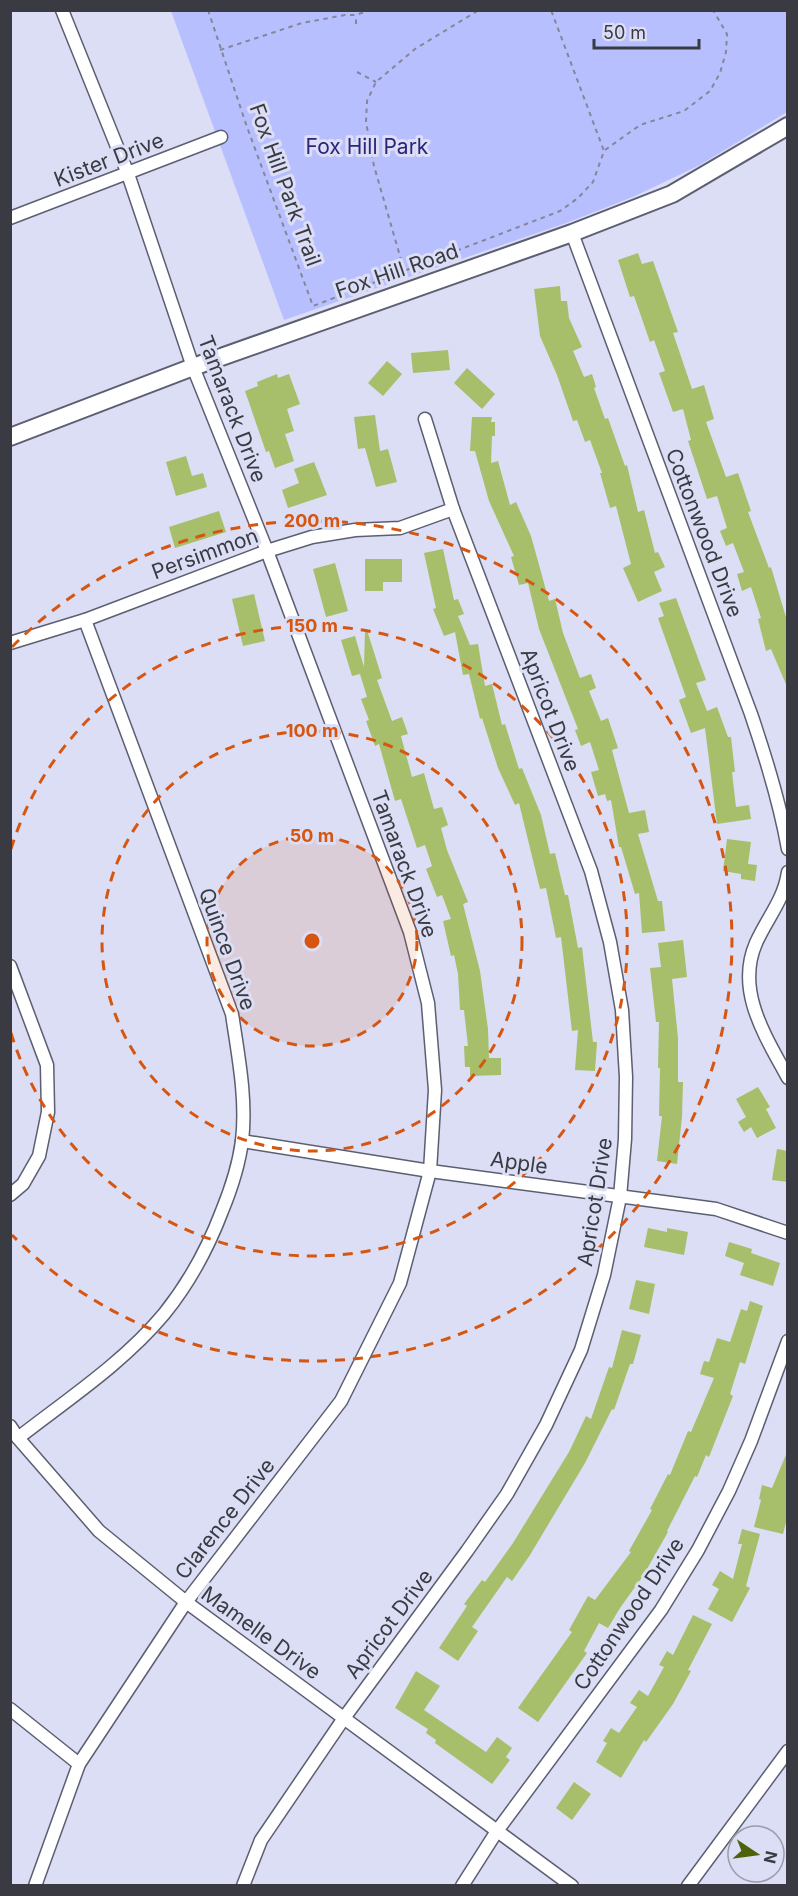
<svg xmlns="http://www.w3.org/2000/svg" width="798" height="1896" font-family="Inter,sans-serif">
  <rect width="100%" height="100%" fill="#dbdef4"/>
  <polygon fill="#b8bffe" points="171,11 787,11 787,112 700,165 635,196 569,222 284,320"/>
  <g fill="#a7bf6b">
    <polygon points="638,253 642,264 653,261 678,332 673,333 692,389 704,385 714,419 706,422 726,477 738,473 751,511 748,512 769,568 771,567 788,624 788,689 771,649 766,651 758,619 761,618 751,587 742,591 737,574 744,572 733,543 726,546 720,531 727,528 717,496 707,499 688,441 691,440 683,409 673,412 659,373 665,371 654,340 650,342 634,296 630,297 618,260"/>
    <polygon points="560,286 561,301 567,301 569,318 582,347 573,351 584,377 592,374 596,387 594,388 605,419 608,418 625,466 627,465 638,512 644,510 655,553 658,552 665,567 654,572 662,591 638,602 623,568 631,564 616,506 610,508 600,473 602,473 590,440 585,442 577,420 573,421 557,375 540,336 534,289"/>
    <polygon points="448,350 450,370 413,373 411,353"/>
    <polygon points="387,361 402,374 383,396 368,383"/>
    <polygon points="467,368 495,394 482,409 454,383"/>
    <polygon points="277,374 278,378 289,374 300,404 287,409 294,431 285,434 294,461 275,468 269,451 266,452 245,391 258,386 257,382"/>
    <polygon points="375,415 380,451 388,449 397,482 376,487 365,448 358,449 354,417"/>
    <polygon points="472,417 492,417 491,422 495,422 495,436 492,436 491,463 498,461 510,505 516,502 531,536 549,601 555,599 563,633 580,678 591,674 596,688 589,691 601,721 608,718 618,748 612,750 629,813 645,810 649,832 638,834 658,901 662,901 665,931 642,933 639,893 635,894 621,847 619,847 611,800 607,801 605,794 598,796 591,772 599,770 590,742 581,746 575,730 578,729 539,629 528,583 519,585 511,557 514,556 489,501 475,451 470,451"/>
    <polygon points="186,456 192,476 203,473 207,487 176,496 166,462"/>
    <polygon points="314,462 327,495 288,508 282,490 299,483 294,469"/>
    <polygon points="219,511 226,532 175,548 169,527"/>
    <polygon points="443,549 454,600 458,599 464,614 458,616 470,645 478,644 485,686 492,684 502,725 505,724 519,769 522,768 541,815 550,854 555,853 565,895 568,895 578,948 582,947 593,1042 597,1042 595,1071 575,1070 578,1030 572,1031 561,937 556,938 546,888 540,889 519,803 515,805 498,768 482,718 480,719 469,674 463,675 455,632 444,636 433,609 436,608 424,553"/>
    <polygon points="365,559 402,559 402,582 383,582 383,591 365,591"/>
    <polygon points="335,563 348,611 326,617 313,569"/>
    <polygon points="254,594 265,641 243,646 232,599"/>
    <polygon points="676,598 706,680 696,683 707,711 717,707 728,737 731,737 735,772 732,772 736,807 749,805 751,819 717,824 705,728 691,733 679,700 686,697 658,618 664,616 659,603"/>
    <polygon points="365,630 367,630 382,678 377,680 392,721 402,717 408,734 401,736 412,777 424,773 434,809 442,807 448,825 441,828 447,850 468,902 463,904 480,971 488,1029 489,1058 501,1058 501,1075 470,1076 470,1067 465,1067 464,1046 468,1046 464,1010 460,1010 458,974 454,955 451,956 443,921 451,919 442,895 437,897 426,869 432,866 425,845 417,848 401,799 395,801 379,744 375,746 366,721 369,720 361,699 367,697 360,674 352,676 341,640 355,636 364,667"/>
    <polygon points="727,839 751,842 748,864 757,865 755,881 741,879 741,874 723,871"/>
    <polygon points="683,940 687,977 672,979 678,1038 678,1082 683,1082 682,1117 677,1164 657,1161 662,1116 659,1116 660,1068 658,1068 659,1022 656,1022 650,968 661,967 658,943"/>
    <polygon points="758,1087 770,1107 766,1109 776,1128 757,1138 751,1127 744,1132 738,1122 746,1117 736,1099"/>
    <polygon points="777,1149 788,1151 788,1182 772,1180"/>
    <polygon points="648,1228 667,1232 667,1228 688,1232 684,1255 644,1247"/>
    <polygon points="729,1242 752,1249 751,1253 780,1263 773,1286 740,1275 744,1263 725,1256"/>
    <polygon points="636,1280 655,1284 649,1314 629,1309"/>
    <polygon points="750,1301 763,1306 745,1364 740,1362 730,1394 733,1396 709,1457 706,1455 697,1477 695,1476 667,1531 668,1532 643,1576 620,1608 608,1628 599,1623 584,1651 587,1653 538,1722 518,1708 572,1632 569,1630 588,1596 595,1600 631,1552 629,1551 652,1510 650,1509 668,1474 670,1475 688,1431 691,1432 714,1378 700,1374 704,1361 709,1362 717,1338 730,1342 741,1309 747,1311"/>
    <polygon points="622,1330 641,1335 633,1364 630,1364 614,1410 612,1409 585,1463 530,1555 512,1581 507,1577 472,1627 478,1631 458,1661 439,1648 467,1606 464,1604 482,1580 485,1582 513,1543 569,1452 586,1416 591,1419 609,1367 612,1368"/>
    <polygon points="788,1450 788,1515 783,1534 754,1527 761,1500 759,1499 762,1485 772,1488"/>
    <polygon points="742,1529 760,1534 746,1586 750,1588 732,1622 708,1609 719,1589 712,1585 720,1571 733,1579 742,1544 738,1544"/>
    <polygon points="693,1615 712,1624 688,1670 691,1671 673,1704 646,1742 644,1740 621,1778 596,1762 607,1743 603,1741 611,1728 619,1733 637,1707 630,1703 639,1690 648,1696 664,1667 659,1665 667,1651 673,1655"/>
    <polygon points="416,1671 440,1686 424,1710 486,1752 497,1737 512,1748 506,1757 510,1760 492,1784 435,1743 436,1740 426,1733 428,1729 395,1708"/>
    <polygon points="574,1782 591,1794 572,1820 556,1808"/>
  </g>
  <g fill="none" stroke-linecap="round" stroke-linejoin="round">
    <defs>
      <g id="street">
        <polyline points="10,218 221,137"/>
        <path d="M 572,233 L 751,714 C 766,758 780,803 788,849"/>
        <polyline points="10,643 85,620 267,551 312,537 355,530 400,528 453,509"/>
        <path d="M 788,872 C 784,900 767,918 756,943 C 735,991 766,1037 788,1078"/>
        <polyline points="10,966 47,1065 48,1112 39,1156 23,1184 10,1195"/>
        <polyline points="242,1141 430,1171 716,1209 788,1233"/>
        <polyline points="10,1426 18,1438 99,1531 186,1602 572,1886"/>
        <path d="M 18,1438 C 68,1399 123,1363 164,1314 C 189,1283 208,1248 222,1211 C 231,1189 239,1164 242,1141 C 247,1099 238,1055 232,1014 L 85,620"/>
        <polyline points="10,1709 79,1764"/>
        <polyline points="35,1886 79,1764 186,1602 341,1401 400,1283 430,1171 435,1090 428,1003 410,932 267,551 193,367 128,174 62,10"/>
        <polyline points="243,1886 261,1840 344,1718 467,1551 507,1494 546,1425 581,1350 604,1275 620,1197 625,1139 626,1077 622,1010 610,942 591,871 453,509 425,419"/>
        <polyline points="462,1886 497,1831 661,1610 698,1550 729,1491 751,1441 788,1341"/>
        <polyline points="688,1886 788,1751"/>
      </g>
      <polyline id="secondary" points="10,437 193,367 572,233 672,194 788,126"/>
    </defs>
    <use href="#street" stroke="#5c5e71" stroke-width="15"/>
    <use href="#secondary" stroke="#5c5e71" stroke-width="20"/>
    <g stroke="#858796" stroke-width="2" stroke-dasharray="4.5 4.5" stroke-linecap="butt">
      <polyline points="208,10 247,127 313,306 560,211 578,198 593,182 604,151 551,10"/>
      <polyline points="356,24 356,15"/>
      <polyline points="220,50 302,23 345,15 356,15 370,10"/>
      <polyline points="357,72 376,82"/>
      <polyline points="605,150 640,125 684,111 710,91 720,73 726,52 727,34 713,10"/>
      <polyline points="404,270 374,166 366,122 367,101 376,82 415,49 479,10"/>
    </g>
    <use href="#street" stroke="#fff" stroke-width="12"/>
    <use href="#secondary" stroke="#fff" stroke-width="16"/>
  </g>
  <circle cx="312" cy="941" r="105" fill="#d65611" fill-opacity=".12"/>
  <g fill="none" stroke="#d65611" stroke-width="3" stroke-dasharray="10 8">
    <circle cx="312" cy="941" r="105"/>
    <circle cx="312" cy="941" r="210"/>
    <path d="M11 849A315 315 0 1 1 11 1033"/>
    <path d="M12 647A420 420 0 1 1 12 1235"/>
  </g>
  <g text-anchor="middle" stroke-width="6" stroke-linejoin="round" paint-order="stroke">
    <g font-size="21" fill="#2d257d" stroke="#dbdef4">
      <text x="367" y="154">Fox Hill Park</text>
    </g>
    <g font-size="21" fill="#393a42" stroke="#dbdef4">
      <text transform="translate(109 160) rotate(-21)" y="7">Kister Drive</text>
      <text transform="translate(285 185) rotate(70)" y="7">Fox Hill Park Trail</text>
      <text transform="translate(397 271) rotate(-19)" y="7">Fox Hill Road</text>
      <text transform="translate(232 409) rotate(69)" y="7">Tamarack Drive</text>
      <text transform="translate(704 533) rotate(69)" y="7">Cottonwood Drive</text>
      <text transform="translate(205 554) rotate(-20)" y="7">Persimmon</text>
      <text transform="translate(550 710) rotate(69)" y="7">Apricot Drive</text>
      <text transform="translate(404 864) rotate(70)" y="7">Tamarack Drive</text>
      <text transform="translate(227 949) rotate(70)" y="7">Quince Drive</text>
      <text transform="translate(519 1163) rotate(8)" y="7">Apple</text>
      <text transform="translate(595 1202) rotate(-81)" y="7">Apricot Drive</text>
      <text transform="translate(225 1519) rotate(-52)" y="7">Clarence Drive</text>
      <text transform="translate(629 1614) rotate(-56)" y="7">Cottonwood Drive</text>
      <text transform="translate(389 1624) rotate(-53)" y="7">Apricot Drive</text>
      <text transform="translate(261 1633) rotate(36)" y="7">Mamelle Drive</text>
    </g>
  </g>
  <circle cx="312" cy="941" r="9" fill="#d65611" stroke="#dbdef4" stroke-width="3"/>
  <g font-size="18" text-anchor="middle" font-weight="bold" fill="#d65611" stroke="#dbdef4" stroke-width="6" stroke-linejoin="round" paint-order="stroke">
    <text x="312" y="527">200 m</text>
    <text x="312" y="632">150 m</text>
    <text x="312" y="737">100 m</text>
    <text x="312" y="842">50 m</text>
  </g>
  <rect width="798" height="1896" fill="none" stroke="#393a42" stroke-width="24"/>
  <g transform="translate(756 1854) rotate(103)"><circle r="28" fill="#dbdef4" stroke="#9a9cad" stroke-width="1.5"/>
  <path d="M0-4.5L10 22L0 15L-10 22Z" fill="#4f620b"/>
  <text y="-9" font-size="16" font-weight="bold" text-anchor="middle" fill="#393a42">N</text>
  </g>
  <path d="M594 39v9h105v-9" fill="none" stroke="#393a42" stroke-width="3"/>
  <text x="603" y="39" font-size="18" fill="#393a42" stroke="#dbdef4" stroke-width="4.5" paint-order="stroke">50 m</text>
</svg>
